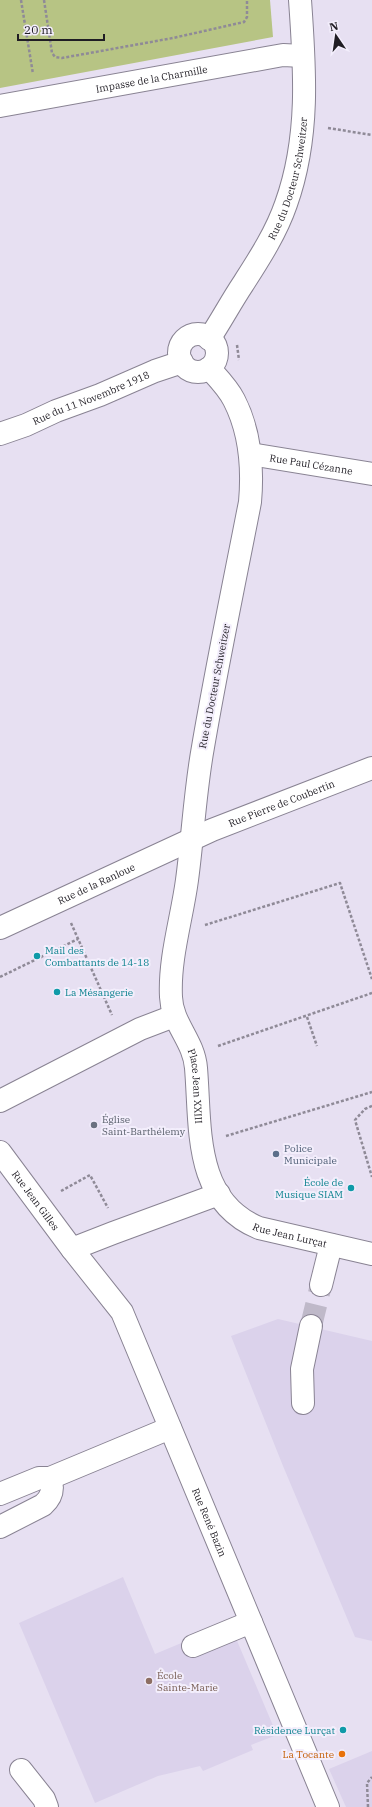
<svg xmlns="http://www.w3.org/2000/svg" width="372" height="1807" font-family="'IBM Plex Serif',serif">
  <rect width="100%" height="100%" fill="#e7e0f2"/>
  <g fill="#dbd2eb">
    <polygon points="278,1319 372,1341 372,1641 355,1637 283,1466 231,1336"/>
    <polygon points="123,1577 155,1654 191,1639 235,1636 277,1735 251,1745 253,1750 203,1771 200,1766 158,1776 95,1803 19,1623"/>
    <polygon points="372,1751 372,1807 346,1807 329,1769"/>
  </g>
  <polygon fill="#b7c484" points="0,0 270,0 273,37 0,88"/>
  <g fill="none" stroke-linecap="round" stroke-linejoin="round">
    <polyline stroke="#bfb9c9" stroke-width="22" stroke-dasharray="22 11" stroke-linecap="butt" points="311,1326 321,1285"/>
    <defs>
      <g id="minor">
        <path id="s1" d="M 0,106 L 283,55 L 303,56"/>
        <circle cx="198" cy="353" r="19"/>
        <path id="s2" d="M 209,339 C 221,321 231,302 243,284 C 259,259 276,233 286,204 C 310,137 305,69 300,0"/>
        <path id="s3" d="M 209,368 C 218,378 228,388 234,400 C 250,431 253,468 250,502 C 234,584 217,665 203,747 C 195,791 193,835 187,880 C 182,918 169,958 171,997 C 172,1024 194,1041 196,1068 C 201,1127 193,1201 259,1228 L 372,1254"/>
        <path id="s4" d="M 0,434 L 26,425 L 56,411 L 100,395 L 155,371 L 182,362"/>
        <path id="s5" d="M 250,454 L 372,474"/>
        <path id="s6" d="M 0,928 L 212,830 L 372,768"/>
        <polyline points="0,1101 140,1029 174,1016"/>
        <path id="s7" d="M 0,1152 L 72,1249 L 122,1312 L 328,1807"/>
        <polyline points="72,1249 113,1233 219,1194"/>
        <polyline points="321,1285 331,1245"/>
        <polyline points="303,1403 302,1369 311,1326"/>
        <polyline points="0,1494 39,1478 50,1478 170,1428"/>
        <path d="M 0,1527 L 43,1505 C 52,1497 54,1489 50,1478"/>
        <polyline points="193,1646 251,1622"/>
        <polyline points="21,1770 44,1799 47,1807"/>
      </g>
    </defs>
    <use href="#minor" stroke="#898393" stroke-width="24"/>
    <g stroke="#8f8a97" stroke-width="2.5" stroke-dasharray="3 2" stroke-linecap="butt">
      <polyline points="21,0 33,74"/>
      <polyline points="44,0 52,53 55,57 62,58 173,38 244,22 247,17 247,0"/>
      <polyline points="328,128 372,135"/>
      <polyline points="237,345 239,360"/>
      <polyline points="71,923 112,1015"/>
      <polyline points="205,925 340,883 372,979"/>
      <polyline points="0,977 78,939"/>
      <polyline points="307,1017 317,1046"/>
      <polyline points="218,1046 372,993"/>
      <polyline points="372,1106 365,1109 355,1120 372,1177"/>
      <polyline points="226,1136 372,1092"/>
      <polyline points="61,1191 90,1175 108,1208"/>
      <polyline points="368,1807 367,1783 372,1777"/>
    </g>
    <use href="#minor" stroke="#fff" stroke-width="22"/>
  </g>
  <g fill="#0f9aa8" stroke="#f3eefc" stroke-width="1.5">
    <circle cx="37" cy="956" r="4"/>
    <circle cx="57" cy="992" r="4"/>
    <circle cx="351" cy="1188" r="4"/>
    <circle cx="343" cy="1730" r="4"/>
  </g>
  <circle fill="#6b7280" stroke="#f3eefc" stroke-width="1.5" cx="94" cy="1125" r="4"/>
  <circle fill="#5c6f8a" stroke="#f3eefc" stroke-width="1.5" cx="276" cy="1154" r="4"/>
  <circle fill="#8d6e63" stroke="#f3eefc" stroke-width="1.5" cx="149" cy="1681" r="4"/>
  <circle fill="#e8710a" stroke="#f3eefc" stroke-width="1.5" cx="342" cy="1754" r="4"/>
  <g text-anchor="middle" stroke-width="4" stroke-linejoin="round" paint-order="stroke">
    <g font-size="10" fill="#201d24" stroke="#f3eefc">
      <text dy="4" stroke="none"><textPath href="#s1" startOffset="154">Impasse de la Charmille</textPath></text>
      <text dy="4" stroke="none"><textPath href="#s2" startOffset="181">Rue du Docteur Schweitzer</textPath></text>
      <text dy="4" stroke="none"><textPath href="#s4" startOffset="98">Rue du 11 Novembre 1918</textPath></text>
      <text dy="4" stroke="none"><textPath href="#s5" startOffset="62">Rue Paul Cézanne</textPath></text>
      <text transform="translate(214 686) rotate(-79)" y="4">Rue du Docteur Schweitzer</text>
      <text dy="4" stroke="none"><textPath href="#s6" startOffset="308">Rue Pierre de Coubertin</textPath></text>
      <text dy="4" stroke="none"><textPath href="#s6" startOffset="106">Rue de la Ranloue</textPath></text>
      <text dy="4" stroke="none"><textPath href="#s3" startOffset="741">Place Jean XXIII</textPath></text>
      <text dy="4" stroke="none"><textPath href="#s7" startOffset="60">Rue Jean Gilles</textPath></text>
      <text dy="4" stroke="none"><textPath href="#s3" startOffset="938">Rue Jean Lurçat</textPath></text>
      <text dy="4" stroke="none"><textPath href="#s7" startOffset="429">Rue René Bazin</textPath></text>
    </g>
    <g font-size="10" fill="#0d838f" stroke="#f3eefc" text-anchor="start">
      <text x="45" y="954">Mail des<tspan x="45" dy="12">Combattants de 14-18</tspan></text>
      <text x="65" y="996">La Mésangerie</text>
      <text x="343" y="1186" text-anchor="end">École de<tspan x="343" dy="12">Musique SIAM</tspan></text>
      <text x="335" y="1734" text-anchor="end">Résidence Lurçat</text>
    </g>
    <g font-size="10" fill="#5b616d" stroke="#f3eefc" text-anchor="start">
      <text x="102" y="1123">Église<tspan x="102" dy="12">Saint-Barthélemy</tspan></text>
    </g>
    <g font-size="10" fill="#4e5e75" stroke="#f3eefc" text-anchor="start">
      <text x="284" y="1152">Police<tspan x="284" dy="12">Municipale</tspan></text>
    </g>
    <g font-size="10" fill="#785e54" stroke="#f3eefc" text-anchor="start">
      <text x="157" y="1679">École<tspan x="157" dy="12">Sainte-Marie</tspan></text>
    </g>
    <g font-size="10" fill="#c56008" stroke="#f3eefc" text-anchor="end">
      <text x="334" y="1758">La Tocante</text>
    </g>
  </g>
  <g transform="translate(336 36) rotate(347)" stroke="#f3eefc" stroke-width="3" paint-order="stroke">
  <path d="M0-3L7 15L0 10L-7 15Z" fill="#201d24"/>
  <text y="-6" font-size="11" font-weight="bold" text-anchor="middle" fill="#201d24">N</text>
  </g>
  <path d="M18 34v6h86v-6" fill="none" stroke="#201d24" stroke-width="2"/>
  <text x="24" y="34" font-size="12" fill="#201d24" stroke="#f3eefc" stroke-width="3" paint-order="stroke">20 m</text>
</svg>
